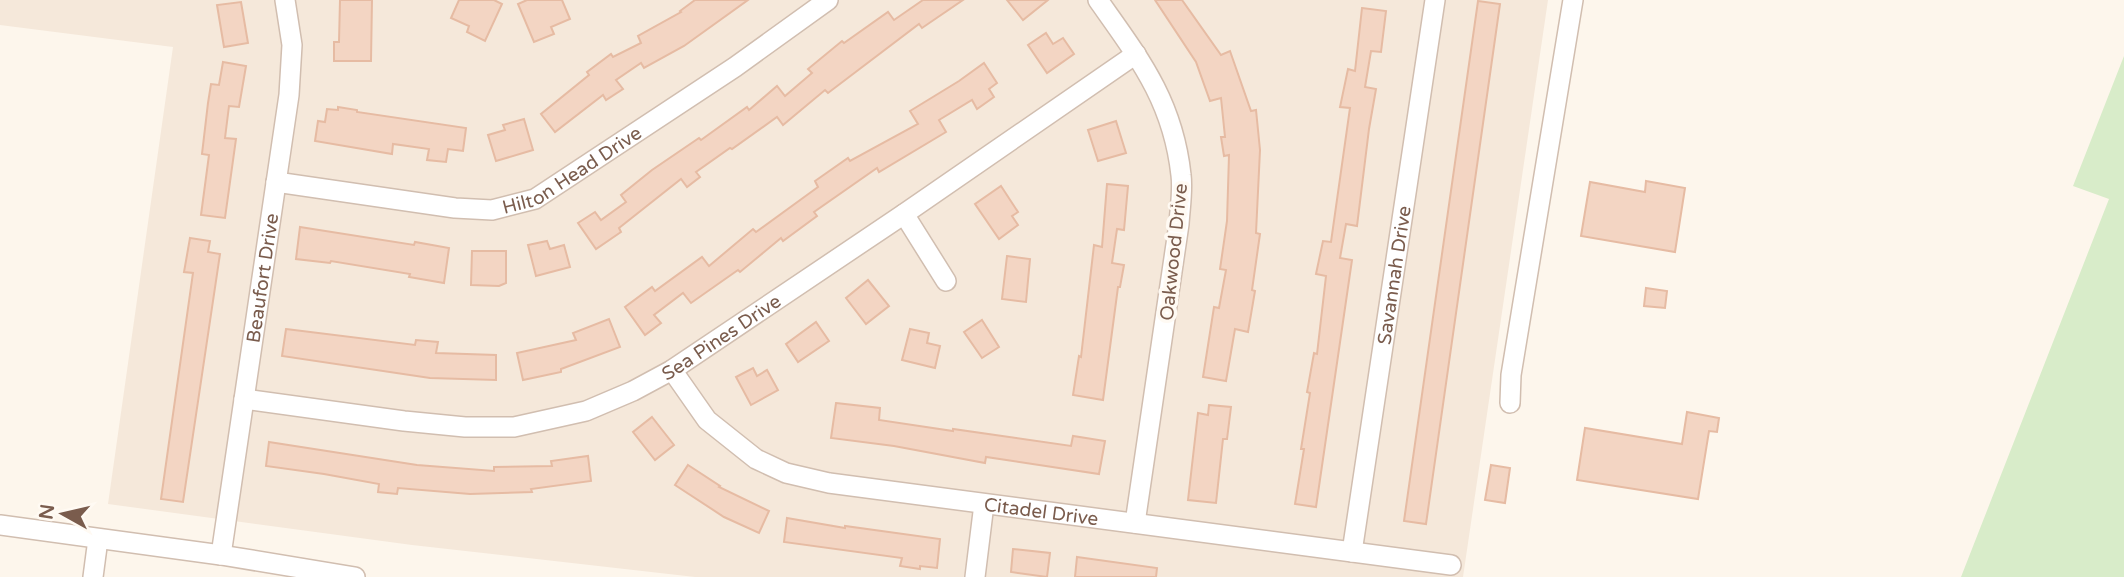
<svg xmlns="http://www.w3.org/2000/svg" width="2124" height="577" font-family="'Varela Round',sans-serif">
  <rect width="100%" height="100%" fill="#fdf6ec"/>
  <polygon fill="#f5e8da" points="0,0 1548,0 1463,577 695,577 412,545 108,504 173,47 0,25"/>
  <polygon fill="#d8ecc9" points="2124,56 2124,577 1961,577 2109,199 2073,186"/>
  <g fill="#f3d5c3" stroke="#e6bba3" stroke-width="2">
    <polygon points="340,0 372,0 371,61 334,61 334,42 339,42"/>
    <polygon points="459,0 494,0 502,4 485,41 467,32 469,26 451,18"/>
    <polygon points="527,0 562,0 570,19 551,27 554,34 534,42 518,4"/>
    <polygon points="695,0 748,0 684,46 644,68 641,63 616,80 623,89 606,100 603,95 555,132 541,114 589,75 587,72 611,54 613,57 641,43 638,36 681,12 680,11"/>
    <polygon points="923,0 963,0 922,28 919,24 828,93 825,90 783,125 777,117 732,149 730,148 696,172 700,177 687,187 681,179 619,228 621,232 596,249 578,223 595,212 601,220 626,202 621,195 652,170 699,138 701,140 747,107 749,110 777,86 785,96 812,73 808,69 842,41 844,43 888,12 894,20"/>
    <polygon points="1007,0 1048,0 1023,20"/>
    <polygon points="1155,0 1182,0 1221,55 1230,51 1251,111 1256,110 1260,150 1256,233 1260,234 1252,290 1255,291 1248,332 1235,329 1226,381 1203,377 1214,307 1219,308 1226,270 1220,269 1227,221 1229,155 1224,156 1221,137 1225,137 1221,98 1210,101 1196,62"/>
    <polygon points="1478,1 1500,4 1426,524 1404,521"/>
    <polygon points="241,2 248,43 224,47 217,5"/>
    <polygon points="1362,8 1386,11 1381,52 1371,51 1365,87 1376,89 1369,129 1357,226 1346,224 1340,258 1352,260 1316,507 1295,504 1304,449 1301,449 1310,393 1307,392 1314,353 1317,354 1326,276 1316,274 1323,241 1331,242 1350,108 1340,107 1348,69 1355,71"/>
    <polygon points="1046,33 1053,44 1063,38 1074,54 1047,73 1028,45"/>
    <polygon points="223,62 246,66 239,107 229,106 225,138 236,139 225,218 201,215 209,155 202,154 208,103 211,84 219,85"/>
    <polygon points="984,63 997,83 989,89 994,97 977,109 972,100 939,120 946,132 879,172 877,168 814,212 817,216 783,241 781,238 740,272 738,270 691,303 683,293 654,315 661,323 645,335 625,307 652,287 655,291 702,257 709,266 753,229 756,232 818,187 815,181 848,158 850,161 918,124 910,111 959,81"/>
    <polygon points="338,107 357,110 357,112 466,128 463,151 448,149 446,162 427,160 429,149 393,144 392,154 315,141 318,121 325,122 327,109 338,110"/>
    <polygon points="524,119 533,150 496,161 488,135 505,130 503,125"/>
    <polygon points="1116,121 1126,153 1098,161 1088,130"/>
    <polygon points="1646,181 1685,188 1675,252 1581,236 1590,182 1645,192"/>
    <polygon points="1107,184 1128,186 1124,230 1117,229 1112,263 1124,265 1120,287 1118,287 1103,400 1073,395 1079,356 1081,357 1094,245 1102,247"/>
    <polygon points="1001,186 1018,212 1012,216 1018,225 999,239 975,204"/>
    <polygon points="300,227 414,245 415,242 449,248 444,283 409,277 410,274 331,261 330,263 296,259"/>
    <polygon points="190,238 210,241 208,252 220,254 183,502 161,499 193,273 184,272"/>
    <polygon points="547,241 550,249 564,245 570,267 536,276 528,245"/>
    <polygon points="472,251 506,251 506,283 499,286 471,285"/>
    <polygon points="1007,256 1030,259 1026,302 1002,299"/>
    <polygon points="868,280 889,306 866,324 846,298"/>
    <polygon points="1646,288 1667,291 1665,308 1644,306"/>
    <polygon points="609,319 620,347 561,369 561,372 523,380 517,353 576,340 573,333"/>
    <polygon points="982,320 999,347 982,358 964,332"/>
    <polygon points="816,322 829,341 798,362 786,344"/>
    <polygon points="286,329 415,345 416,340 438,342 436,353 496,355 496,380 430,378 282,356"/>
    <polygon points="910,329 929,333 927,343 940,346 935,368 902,360"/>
    <polygon points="753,368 757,376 767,370 778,390 751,405 736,377"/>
    <polygon points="836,403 880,408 879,420 953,431 953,429 1071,446 1073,436 1105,441 1099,474 986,457 985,463 894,446 831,438"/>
    <polygon points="1209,405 1231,407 1227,439 1223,439 1216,503 1188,500 1198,413 1208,415"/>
    <polygon points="1687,412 1719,418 1717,432 1709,431 1698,499 1577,480 1585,428 1682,444"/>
    <polygon points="652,417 674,445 655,460 633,432"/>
    <polygon points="269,442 417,465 494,471 494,467 552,466 551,461 588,456 591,481 531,489 532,492 470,494 398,488 397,494 378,492 379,484 324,474 266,466"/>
    <polygon points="688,465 720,486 719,487 769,511 759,533 724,517 675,485"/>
    <polygon points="1491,465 1510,468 1505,503 1485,500"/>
    <polygon points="787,518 845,528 845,526 940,539 937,568 920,566 920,569 900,566 902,558 784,542"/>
    <polygon points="1013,549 1050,553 1047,577 1011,572"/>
    <polygon points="1077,557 1157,568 1156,577 1075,577"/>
  </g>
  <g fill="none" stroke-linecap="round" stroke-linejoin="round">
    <defs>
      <g id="minor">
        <path d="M 1098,0 C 1139,58 1173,101 1181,175 C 1183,190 1180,208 1179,224 L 1135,523"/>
        <path id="s1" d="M 276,182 L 455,208 L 492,210 L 535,199 L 735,67 L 828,0"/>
        <polyline points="904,214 946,281"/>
        <path id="s2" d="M 672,370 L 707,420 L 756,459 L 786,473 L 829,483 L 1451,565"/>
        <path id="s3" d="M 244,399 L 404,421 L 465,427 L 514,427 L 586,411 L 633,391 L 672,370 L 904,214 L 1136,54"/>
        <polyline points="1510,403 1511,375 1573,0"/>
        <polyline points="0,525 221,555 355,577"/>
        <path id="s4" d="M 1352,552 L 1435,0"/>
        <path id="s5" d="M 221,555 L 289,95 L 292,45 L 285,0"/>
        <polyline points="93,577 98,539"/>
        <polyline points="975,577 984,504"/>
      </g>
    </defs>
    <use href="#minor" stroke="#d1beb0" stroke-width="22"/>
    <use href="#minor" stroke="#fff" stroke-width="19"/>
  </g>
  <g text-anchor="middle" stroke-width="7" stroke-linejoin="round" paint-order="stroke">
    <g font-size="19" fill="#7a5c4d" stroke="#fffaf3">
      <text dy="7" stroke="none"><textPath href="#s1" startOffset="308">Hilton Head Drive</textPath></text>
      <text transform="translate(1173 252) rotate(-84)" y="7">Oakwood Drive</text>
      <text dy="7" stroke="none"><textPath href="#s4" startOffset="280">Savannah Drive</textPath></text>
      <text dy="7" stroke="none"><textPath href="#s5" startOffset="280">Beaufort Drive</textPath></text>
      <text dy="7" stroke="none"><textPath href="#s3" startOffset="500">Sea Pines Drive</textPath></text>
      <text dy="7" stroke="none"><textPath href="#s2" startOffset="415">Citadel Drive</textPath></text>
    </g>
  </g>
  <g transform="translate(63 514) rotate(278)" stroke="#fffaf3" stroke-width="5" paint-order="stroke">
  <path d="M0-5L12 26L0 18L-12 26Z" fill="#7a5c4d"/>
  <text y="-10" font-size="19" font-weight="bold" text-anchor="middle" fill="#7a5c4d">N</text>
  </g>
</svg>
